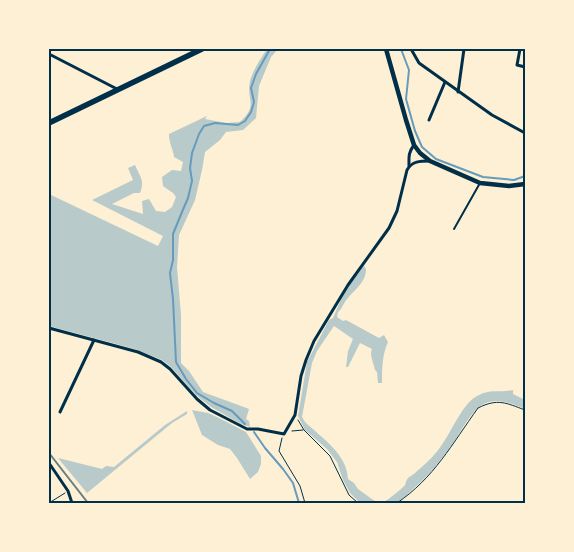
<svg xmlns="http://www.w3.org/2000/svg" width="574" height="552" font-family="'PT Sans',sans-serif">
  <rect width="100%" height="100%" fill="#fdf0d5"/>
  <g fill="#b9caca">
    <path d="M 267,49 L 278,49 L 271,57 L 259,86 L 256,118 L 243,130 L 226,132 L 220,140 L 205,152 L 202,170 L 195,200 L 179,235 L 177,267 L 181,315 L 181,363 L 189,371 L 203,392 L 249,409 L 246,419 L 249,421 L 250,427 L 241,424 L 211,407 L 196,395 L 171,367 L 162,360 L 135,349 L 49,326 L 49,194 L 158,246 L 163,236 L 92,200 L 133,180 L 128,168 L 135,165 C 140,177 145,180 140,193 L 134,193 L 112,204 L 143,214 L 142,201 L 149,199 L 156,211 L 165,212 L 172,207 L 176,197 L 173,193 L 163,186 L 162,177 L 172,170 L 181,171 L 183,162 L 174,157 C 173,148 169,144 169,134 L 207,116 L 205,119 L 226,123 L 240,122 C 259,104 246,102 250,81 C 253,70 261,58 267,49 Z"/>
    <path d="M 364,266 L 366,269 C 366,284 352,291 345,302 C 342,306 342,309 338,312 L 337,317 L 343,321 L 346,320 L 379,338 L 384,335 L 388,342 C 382,355 382,369 382,383 L 378,383 L 377,372 L 375,370 C 374,363 369,356 372,349 L 360,343 L 348,367 L 346,367 L 348,351 L 353,339 L 334,326 L 317,351 L 312,363 L 302,417 L 305,422 C 322,438 347,454 348,479 L 354,483 L 358,489 L 376,502 C 380,502 385,502 387,500 C 390,498 403,488 405,485 C 406,483 406,480 408,478 C 410,476 415,474 417,471 C 427,463 436,454 443,443 C 453,429 463,402 479,395 C 490,389 501,393 513,390 L 513,394 L 525,400 L 525,409 C 512,404 498,397 484,404 C 471,410 460,434 451,446 C 440,461 428,477 413,489 C 409,493 400,502 395,503 C 389,505 368,503 360,503 L 350,493 L 343,480 L 337,462 L 327,449 L 305,430 L 298,416 L 307,362 L 329,320 L 333,318 L 342,297 L 350,284 Z"/>
    <polygon points="192,410 208,413 219,418 246,432 261,456 261,464 258,472 250,479 237,458 230,449 218,445 202,435"/>
    <polygon points="187,411 187,414 172,423 87,493 58,458 102,469 106,466 114,467 165,425"/>
  </g>
  <g fill="none" stroke-linecap="round" stroke-linejoin="round">
    <g stroke="#669bbc" stroke-width="2">
      <polyline points="401,49 409,70 406,99 415,131 422,147 436,159 483,177 514,180 525,176"/>
      <polyline points="245,424 232,411 214,403 197,393 186,379 176,362 173,299 170,273 173,260 173,234 182,212 188,198 192,181 190,168 192,153 199,134 204,126 215,123 238,125 245,121 251,112 254,102 251,88 256,74 270,49"/>
      <polyline points="254,432 265,448 283,469 293,483 299,503"/>
    </g>
    <g stroke="#003049" stroke-width="1">
      <polyline points="298,420 304,430 330,456 349,495 358,503"/>
      <polyline points="292,431 303,430"/>
      <polyline points="282,438 279,451 300,486 305,503"/>
      <polyline points="49,503 65,493"/>
      <path d="M 397,503 C 434,478 452,444 478,408 C 498,398 506,403 525,410"/>
    </g>
    <polyline stroke="#003049" stroke-width="2" points="454,229 480,183"/>
    <g stroke="#003049" stroke-width="3">
      <polyline points="411,49 419,63 492,115 525,133"/>
      <polyline points="520,49 517,65 525,67"/>
      <polyline points="49,54 117,89"/>
      <polyline points="458,92 464,49"/>
      <polyline points="429,120 445,82"/>
      <path d="M 409,166 C 409,157 408,153 414,145"/>
      <path d="M 49,328 L 138,352 L 161,362 L 170,369 L 197,399 L 210,410 L 247,429 L 258,429 L 284,434 L 295,415 L 301,376 L 306,360 L 314,341 L 348,285 L 389,228 L 397,211 L 407,170 C 412,161 420,161 430,161"/>
      <polyline points="60,412 94,340"/>
      <polyline points="49,463 68,491 72,503"/>
    </g>
    <polyline stroke="#003049" stroke-width="4.5" points="386,49 406,120 414,145 420,153 430,161 480,183 509,186 525,184"/>
    <polyline stroke="#003049" stroke-width="5.5" points="49,123 202,49"/>
    <polyline stroke="#657d81" stroke-width="2" points="49,453 88,503"/>
  </g>
  <rect width="574" height="552" fill="none" stroke="#fdf0d5" stroke-width="100"/>
  <rect x="50" y="50" width="474" height="452" fill="none" stroke="#003049" stroke-width="2"/>
</svg>
